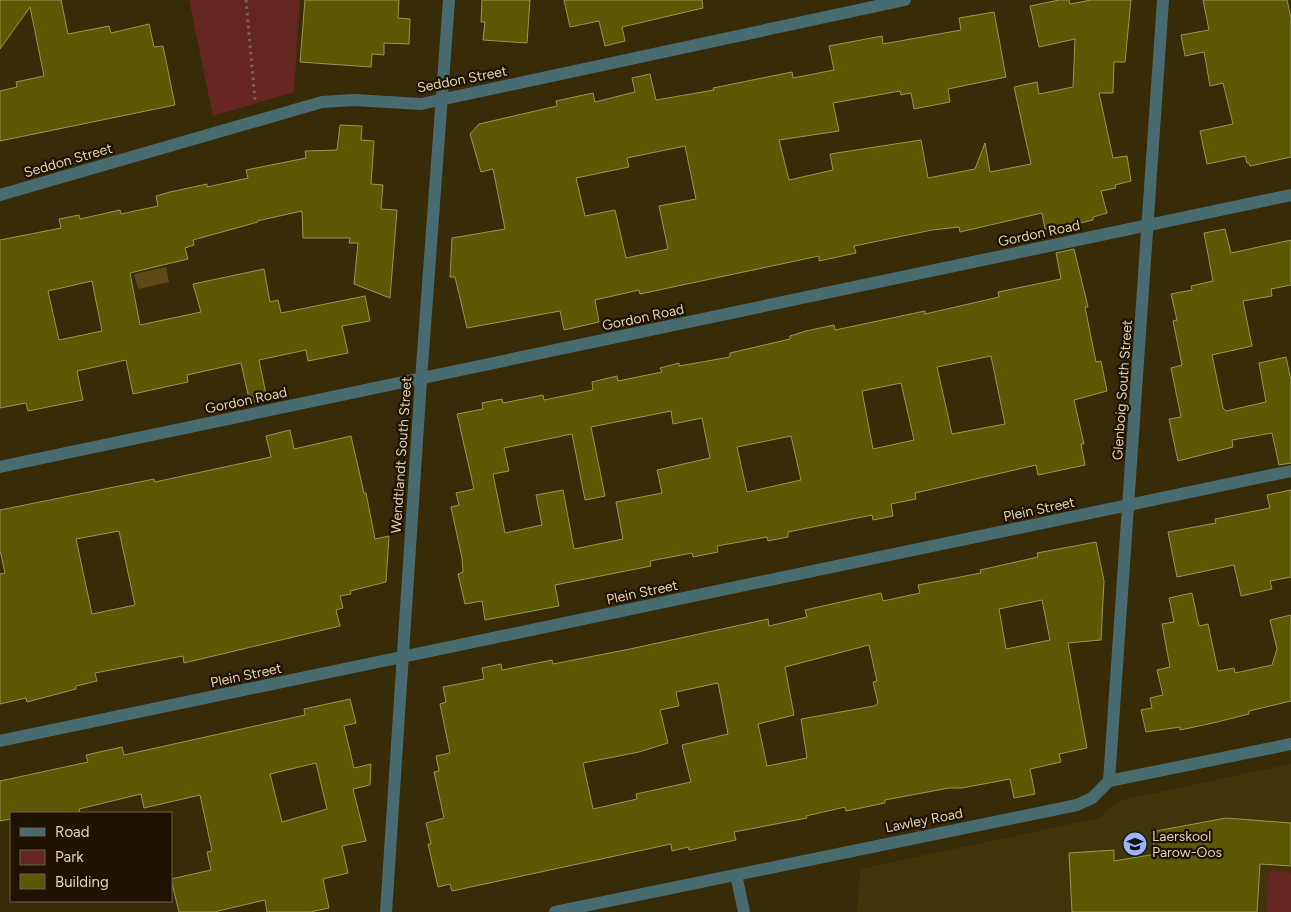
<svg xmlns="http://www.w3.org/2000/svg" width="1291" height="912" font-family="Figtree,sans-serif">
  <rect width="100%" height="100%" fill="#382b07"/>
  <polygon fill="#42340a" points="1291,764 1291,912 857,912 860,869 1099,818 1118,801"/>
  <g fill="#652620">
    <polygon points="189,0 300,0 294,92 213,116"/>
    <polygon points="1269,871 1291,873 1291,912 1266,912"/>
  </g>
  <polygon fill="#5c4916" points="166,267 169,282 138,289 134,274"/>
  <g fill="#5c5904" stroke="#979653" fill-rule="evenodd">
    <polygon points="0,0 61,0 68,34 109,26 111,33 149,24 154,47 163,46 175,105 0,141 0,91 17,87 16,82 44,76 30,7 0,49"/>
    <polygon points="305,0 399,0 398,18 410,19 409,44 384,43 384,55 372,54 371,67 300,62"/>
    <polygon points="482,0 530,0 527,43 483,40 485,22 481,22"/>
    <polygon points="564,0 702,0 703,8 622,27 625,41 605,46 599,21 570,27"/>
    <path d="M 1059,0 L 1069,0 L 1070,4 L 1091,0 L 1131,0 L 1125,62 L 1114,62 L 1113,93 L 1099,93 L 1113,158 L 1127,156 L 1131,181 L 1115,185 L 1116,188 L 1101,191 L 1107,213 L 1093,217 L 1093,220 L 1051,230 L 1051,228 L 1045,229 L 1042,213 L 960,232 L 959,227 L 932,230 L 854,246 L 856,253 L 819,261 L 819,256 L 640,294 L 639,290 L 595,300 L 599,322 L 564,330 L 560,311 L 467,328 L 455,277 L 450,277 L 452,238 L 505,229 L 493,169 L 481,172 L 470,134 L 479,124 L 557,106 L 556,101 L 593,93 L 595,102 L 635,92 L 632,78 L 650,74 L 656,100 L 714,90 L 713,88 L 792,72 L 793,78 L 834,70 L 829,46 L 882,36 L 883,44 L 961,30 L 959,18 L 994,12 L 1006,77 L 948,89 L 950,102 L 914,109 L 911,93 L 901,95 L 900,91 L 833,103 L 839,131 L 779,140 L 789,180 L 833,170 L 830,154 L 921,140 L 928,178 L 975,169 L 985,143 L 990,172 L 1031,164 L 1014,87 L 1037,82 L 1039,94 L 1073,87 L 1075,39 L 1039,47 L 1030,6 ZM 685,146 L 696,199 L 659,206 L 668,249 L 626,258 L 615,210 L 585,216 L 576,178 L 629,167 L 627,158 Z"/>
    <polygon points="1203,0 1287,0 1291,18 1291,157 1250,166 1249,163 1247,163 1245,156 1207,164 1200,131 1233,124 1223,83 1210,86 1204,52 1185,56 1181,35 1209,30"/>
    <path d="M 340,125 L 362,126 L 361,140 L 374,141 L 371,184 L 383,185 L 381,209 L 397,210 L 390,298 L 354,284 L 358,243 L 349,243 L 350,238 L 303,238 L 302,211 L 257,221 L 258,222 L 193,240 L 194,245 L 185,248 L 188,259 L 130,273 L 140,325 L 201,312 L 193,284 L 264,269 L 270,302 L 278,300 L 281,313 L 365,296 L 370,321 L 342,326 L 348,353 L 308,361 L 306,350 L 259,360 L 267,399 L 250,403 L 241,363 L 187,375 L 188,382 L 133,394 L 126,360 L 77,371 L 83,400 L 28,411 L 26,403 L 0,408 L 0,240 L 61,228 L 59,219 L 79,215 L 80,219 L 120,210 L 121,214 L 158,206 L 156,196 L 170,192 L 207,184 L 207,187 L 248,178 L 246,170 L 306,158 L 305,151 L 337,150 ZM 92,281 L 102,331 L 59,340 L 48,291 Z"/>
    <polygon points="1225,229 1231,253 1291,240 1291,285 1271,289 1272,296 1243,301 1252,346 1212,355 1223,408 1226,411 1266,402 1259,363 1286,357 1291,380 1291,463 1279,465 1272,433 1232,440 1233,447 1178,461 1169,419 1181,417 1171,368 1182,365 1173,321 1177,320 1171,294 1192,290 1191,286 1213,281 1204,233"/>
    <path d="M 1074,249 L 1088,307 L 1085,307 L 1096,362 L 1101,361 L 1107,391 L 1074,400 L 1084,444 L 1081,444 L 1085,465 L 1038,475 L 1036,465 L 993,475 L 915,493 L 916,499 L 891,504 L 893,516 L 873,520 L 872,515 L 788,532 L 788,537 L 768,541 L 767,537 L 717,546 L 718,552 L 693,557 L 692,553 L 650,561 L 651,566 L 555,585 L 559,606 L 485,620 L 482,601 L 465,604 L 458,574 L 463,572 L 462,558 L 451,507 L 459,505 L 456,493 L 474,489 L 457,414 L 483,409 L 482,403 L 502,399 L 503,403 L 543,395 L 544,400 L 593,390 L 592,382 L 617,376 L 618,381 L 662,372 L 660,368 L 679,363 L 679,366 L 730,357 L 730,353 L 790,339 L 790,336 L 806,331 L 834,325 L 835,330 L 925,311 L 925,314 L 999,297 L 998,292 L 1061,279 L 1056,253 ZM 991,356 L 1005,424 L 952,434 L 937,367 ZM 901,383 L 914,440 L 873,449 L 862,391 ZM 671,411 L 673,424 L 702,418 L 710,458 L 657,470 L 662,493 L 616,502 L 623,539 L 574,549 L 563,490 L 536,495 L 542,525 L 505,533 L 493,474 L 509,471 L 504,448 L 572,434 L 585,500 L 605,496 L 591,427 ZM 791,436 L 801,480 L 747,492 L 737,447 Z"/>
    <path d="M 290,430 L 294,449 L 351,436 L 364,493 L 366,493 L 375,539 L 389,536 L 386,582 L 350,591 L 351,594 L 340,596 L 343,608 L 336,610 L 340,626 L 184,663 L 183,656 L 95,673 L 97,681 L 76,686 L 76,689 L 27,702 L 26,698 L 0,704 L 0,574 L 5,573 L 0,550 L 0,510 L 154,479 L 155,482 L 271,457 L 266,436 ZM 119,531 L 135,605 L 92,614 L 76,539 Z"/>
    <polygon points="1291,490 1291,577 1270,581 1272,589 1241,596 1234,565 1177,577 1168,532 1216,523 1215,519 1270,508 1267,495"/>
    <path d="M 1096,542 L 1104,581 L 1101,640 L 1068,643 L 1087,748 L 1059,754 L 1061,762 L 1030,769 L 1035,794 L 1014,798 L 1010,779 L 962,788 L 949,788 L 885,800 L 885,803 L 846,811 L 845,807 L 806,816 L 807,818 L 734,832 L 736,840 L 689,850 L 688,847 L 672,851 L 671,844 L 452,891 L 450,884 L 438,887 L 428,844 L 431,844 L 426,823 L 444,818 L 434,772 L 439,771 L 436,756 L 450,753 L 440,704 L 446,702 L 443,687 L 484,679 L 482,668 L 501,664 L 502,670 L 552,660 L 553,664 L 630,649 L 768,619 L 769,626 L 807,617 L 805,610 L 881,593 L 883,601 L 920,593 L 918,585 L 981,573 L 980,570 L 1038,557 L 1037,553 ZM 1042,600 L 1050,640 L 1006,649 L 999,609 ZM 869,645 L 877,681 L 873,682 L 878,703 L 874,706 L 801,719 L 807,758 L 767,766 L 758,724 L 794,715 L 785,667 ZM 718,683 L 728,734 L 682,745 L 691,782 L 636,794 L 637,799 L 593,809 L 583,763 L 639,752 L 668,743 L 660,710 L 679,706 L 676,692 Z"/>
    <polygon points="1192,593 1199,626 1208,624 1218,671 1234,668 1235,673 1272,665 1277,649 1270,620 1291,615 1291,701 1249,711 1249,714 1213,723 1180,730 1180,727 1146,732 1141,710 1152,708 1150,698 1163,695 1157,670 1170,667 1162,624 1174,622 1169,598"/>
    <path d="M 350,699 L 356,723 L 344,726 L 354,768 L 371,764 L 370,785 L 353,789 L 366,841 L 342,846 L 348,873 L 323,879 L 329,908 L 310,912 L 267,912 L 265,900 L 214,912 L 179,912 L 171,879 L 211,870 L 207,852 L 212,851 L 200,795 L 144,808 L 141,794 L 79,809 L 80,813 L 11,813 L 11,819 L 0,821 L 0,781 L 88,762 L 86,755 L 122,747 L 124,755 L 305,715 L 304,709 ZM 316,763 L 327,809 L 282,822 L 270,774 Z"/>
    <polygon points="1226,818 1291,823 1291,866 1260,864 1257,912 1072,912 1069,853 1114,850 1114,861 1156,854 1151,832"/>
  </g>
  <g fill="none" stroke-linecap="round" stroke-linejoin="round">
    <polyline stroke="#776a47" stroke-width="3" stroke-dasharray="2.5 4" stroke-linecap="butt" points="246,0 255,101"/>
    <g stroke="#486b70" stroke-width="12">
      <polyline points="0,195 322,102 354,100 421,104 905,0"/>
      <polyline points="0,467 1291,195"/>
      <polyline points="0,741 1291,471"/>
      <polyline points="1109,781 1163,0"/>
      <polyline points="736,875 744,912"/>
      <polyline points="386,912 421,380 449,0"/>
      <polyline points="555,912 1077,805 1092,798 1109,781 1291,744"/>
    </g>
  </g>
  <defs>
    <symbol id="school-disc" viewBox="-11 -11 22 22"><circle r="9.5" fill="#99b5fd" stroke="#1d1300"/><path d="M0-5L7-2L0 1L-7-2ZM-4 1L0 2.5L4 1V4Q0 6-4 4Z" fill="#111"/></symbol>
  </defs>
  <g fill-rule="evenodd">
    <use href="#school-disc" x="1121" y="830" width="28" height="28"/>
  </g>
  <g text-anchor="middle" stroke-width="4.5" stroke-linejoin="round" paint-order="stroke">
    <g font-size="14" fill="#e1d4b4" stroke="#1d1300">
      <text transform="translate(462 79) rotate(-11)" y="5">Seddon Street</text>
      <text transform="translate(68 160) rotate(-16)" y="5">Seddon Street</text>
      <text transform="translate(1039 233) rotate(-12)" y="5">Gordon Road</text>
      <text transform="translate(643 317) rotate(-12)" y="5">Gordon Road</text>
      <text transform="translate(1122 390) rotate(-86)" y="5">Glenboig South Street</text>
      <text transform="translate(246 400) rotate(-12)" y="5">Gordon Road</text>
      <text transform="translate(401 455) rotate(-86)" y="5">Wendtlandt South Street</text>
      <text transform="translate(1039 509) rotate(-12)" y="5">Plein Street</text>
      <text transform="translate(642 592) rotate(-12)" y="5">Plein Street</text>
      <text transform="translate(246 675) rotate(-12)" y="5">Plein Street</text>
      <text transform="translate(924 820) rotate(-11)" y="5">Lawley Road</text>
    </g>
    <g font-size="14" fill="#e1d4b4" stroke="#1d1300" text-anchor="start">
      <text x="1152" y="841">Laerskool<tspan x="1152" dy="16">Parow-Oos</tspan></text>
    </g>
  </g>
  <rect x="10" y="812" width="162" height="90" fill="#1d1300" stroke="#6b6048"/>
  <rect x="20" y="828" width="25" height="8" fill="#486b70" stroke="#6b6048"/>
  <text x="55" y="837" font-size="15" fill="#e1d4b4">Road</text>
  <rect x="20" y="850" width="25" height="15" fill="#652620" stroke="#6b6048"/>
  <text x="55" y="862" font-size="15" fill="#e1d4b4">Park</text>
  <rect x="20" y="874" width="25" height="15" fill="#5c5904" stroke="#6b6048"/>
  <text x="55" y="887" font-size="15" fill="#e1d4b4">Building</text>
</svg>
